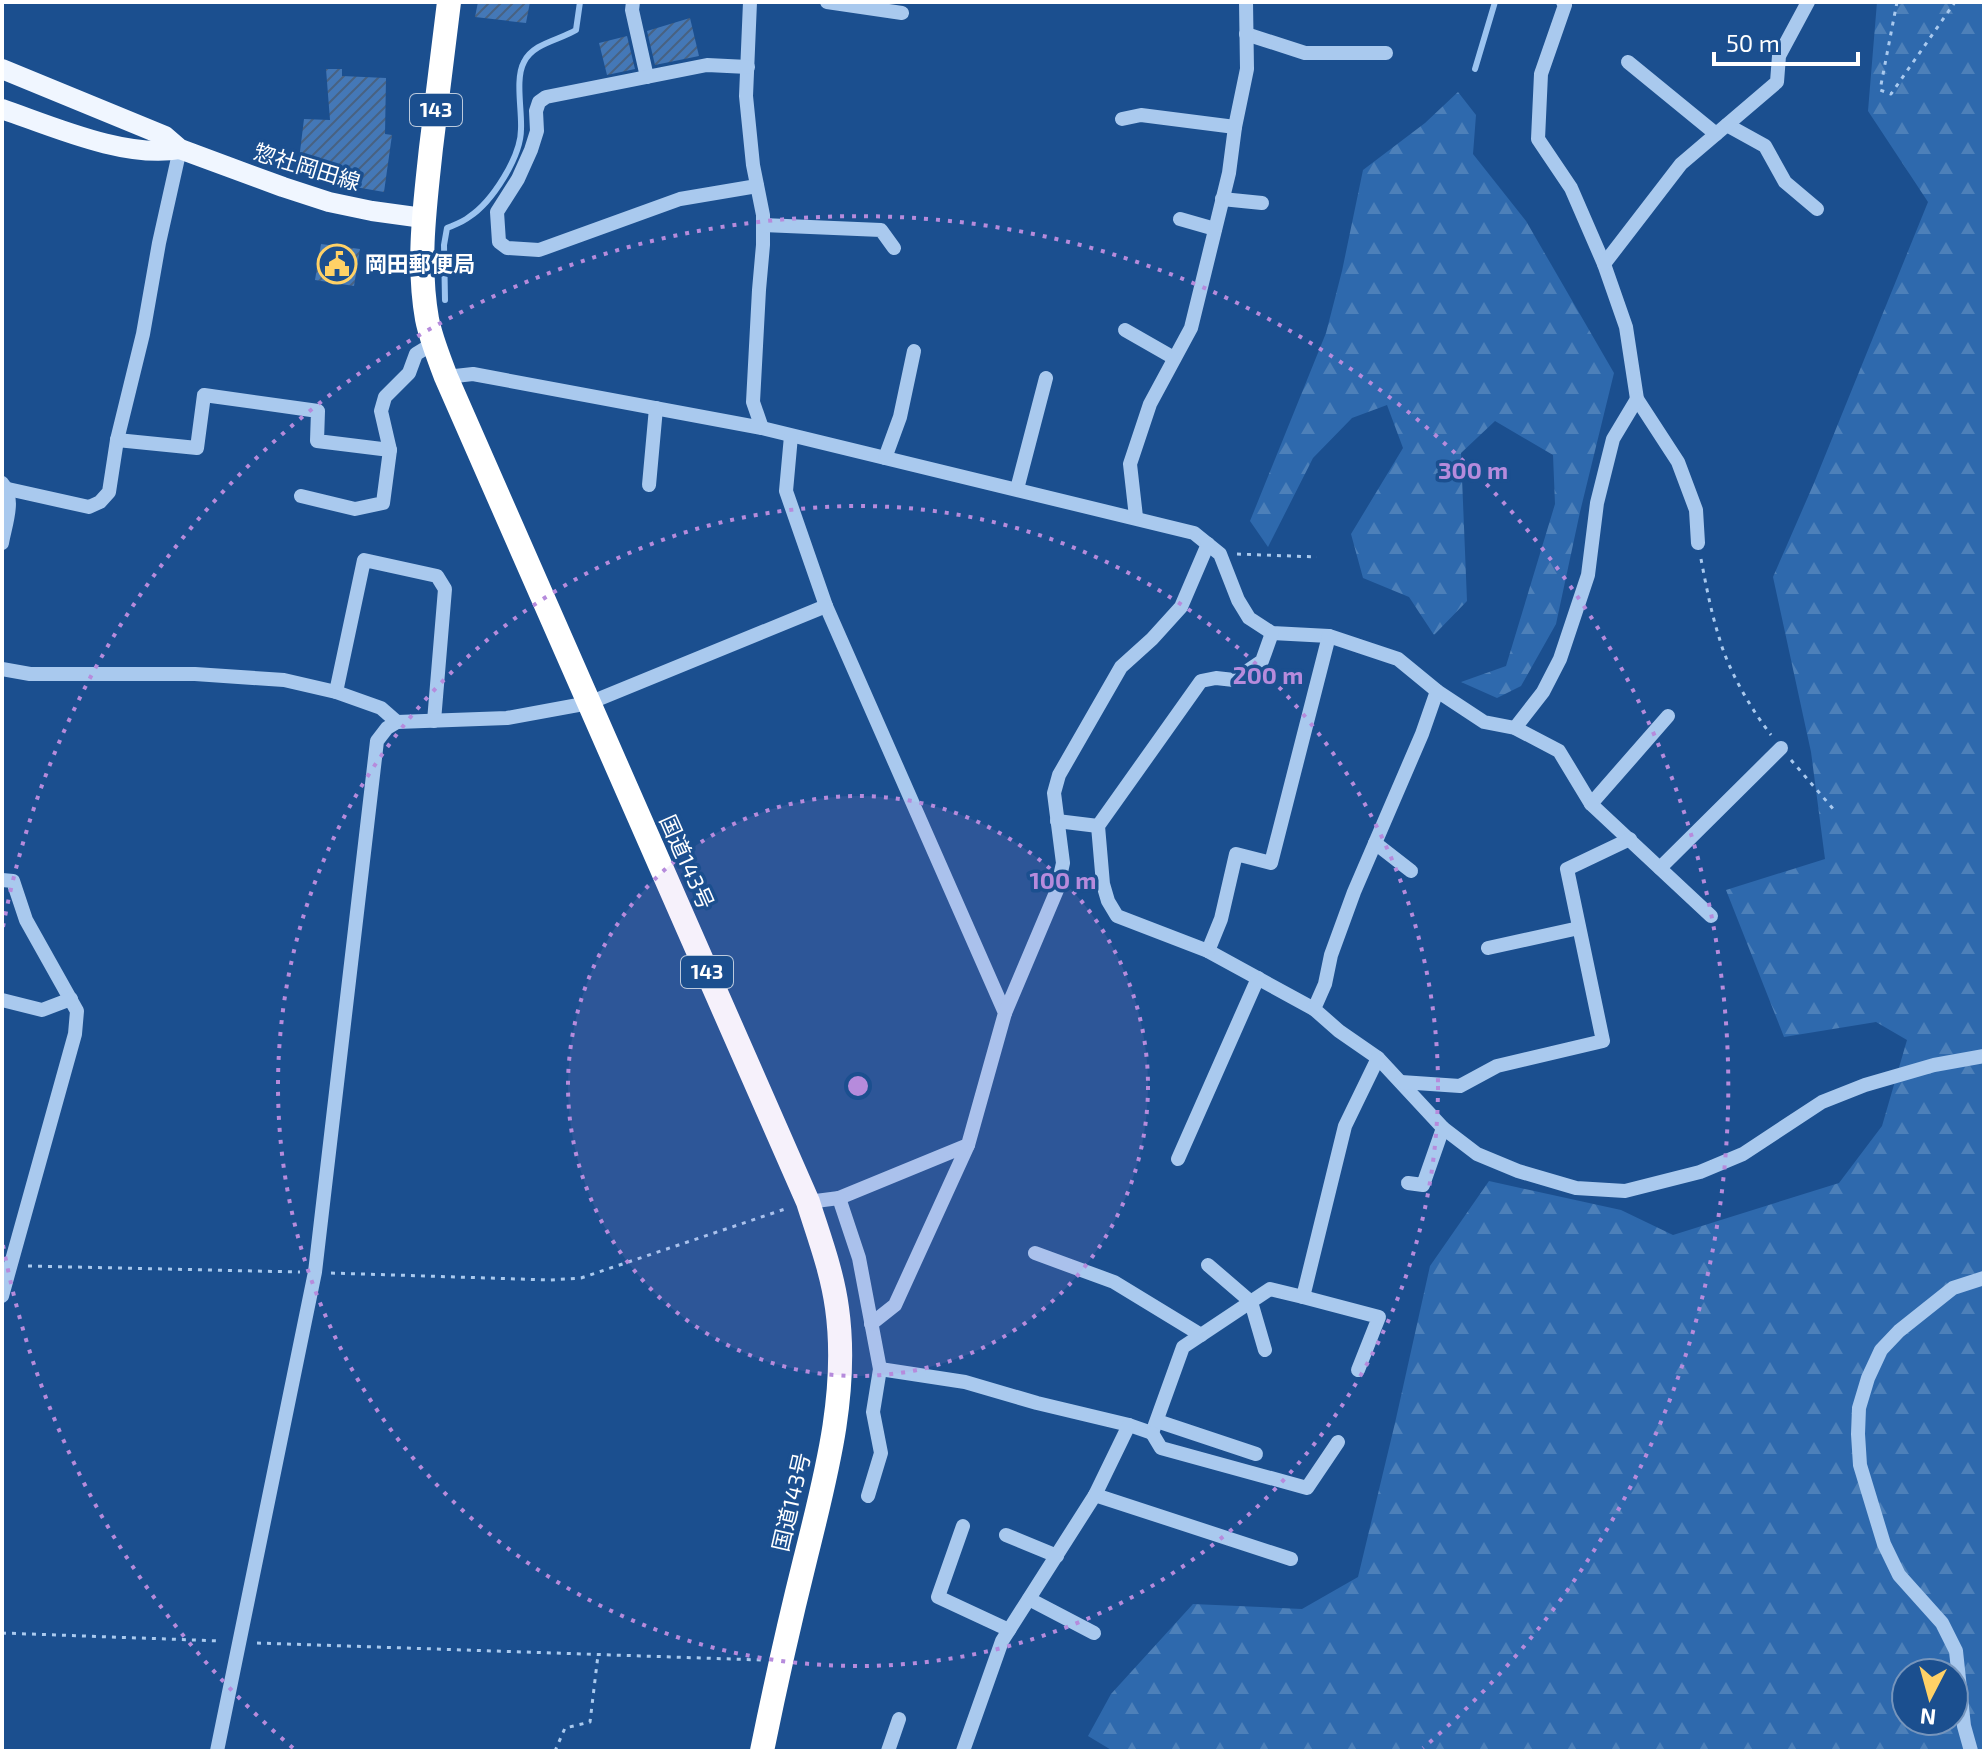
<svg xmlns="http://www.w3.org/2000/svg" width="1986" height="1753" font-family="'Exo 2','Noto Sans JP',sans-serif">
  <defs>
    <pattern id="forest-firs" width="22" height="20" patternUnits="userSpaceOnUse" patternTransform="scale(2)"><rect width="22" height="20" fill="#2e69ad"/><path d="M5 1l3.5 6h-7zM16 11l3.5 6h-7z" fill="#4d80b9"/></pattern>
    <pattern id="building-hatch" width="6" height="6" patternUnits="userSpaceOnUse" patternTransform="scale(2)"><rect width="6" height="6" fill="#4478b7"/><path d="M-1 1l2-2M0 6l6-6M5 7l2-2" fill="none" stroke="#486282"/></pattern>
  </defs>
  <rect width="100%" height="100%" fill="#1b4f8f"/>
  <g fill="url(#forest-firs)" fill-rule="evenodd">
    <path d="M 1877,2 L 1984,2 L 1984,1751 L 1113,1751 L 1088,1736 L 1111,1694 L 1193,1604 L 1302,1609 L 1358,1577 L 1395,1423 L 1430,1266 L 1489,1181 L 1621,1210 L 1673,1235 L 1839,1183 L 1882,1126 L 1907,1040 L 1876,1022 L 1784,1037 L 1726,890 L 1825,859 L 1811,752 L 1773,577 L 1814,483 L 1928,202 L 1868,111 ZM 1906,1673 L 1954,1673 L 1954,1721 L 1906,1721 Z"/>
    <polygon points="1458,92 1476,115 1473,154 1526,221 1614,373 1580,512 1556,624 1521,686 1497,698 1461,682 1506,666 1555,504 1553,455 1495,421 1461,453 1467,601 1434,635 1409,597 1363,578 1351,534 1403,448 1387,405 1352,418 1313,458 1268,547 1250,521 1326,333 1342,271 1363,170 1425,123"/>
  </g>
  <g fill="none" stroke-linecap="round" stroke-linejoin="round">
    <g stroke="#9cc4f0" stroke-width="6">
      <polyline points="1475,69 1495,2"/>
      <path d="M 445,300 L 444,245 L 447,228 C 454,225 463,222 469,217 C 492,202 521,157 521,129 C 522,110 515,78 524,62 C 533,43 560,40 576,30 L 580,2"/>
    </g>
  </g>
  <g fill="url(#building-hatch)">
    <polygon points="478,2 530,2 526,23 475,17"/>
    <polygon points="690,18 699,56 655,65 647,31"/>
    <polygon points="627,36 635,69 607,75 599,43"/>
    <polygon points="326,69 342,69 342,76 386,78 385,134 392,135 384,192 338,184 339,176 298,168 304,119 330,120"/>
    <polygon points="321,244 360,249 354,286 315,280"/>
  </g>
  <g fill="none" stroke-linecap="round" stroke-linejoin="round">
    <g stroke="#a9c9ee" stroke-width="3" stroke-dasharray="4 6" stroke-linecap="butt">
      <polyline points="1897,2 1880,90 1891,94 1955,2"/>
      <polyline points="1237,554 1317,557"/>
      <path d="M 1701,559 C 1706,585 1711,612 1719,637 C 1728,670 1751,709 1771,735"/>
      <polyline points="1791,760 1835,811"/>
      <polyline points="28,1266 300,1272"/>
      <polyline points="331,1273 550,1280 581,1278 788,1208"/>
      <polyline points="2,1633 221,1641"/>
      <polyline points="257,1643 761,1660"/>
      <polyline points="555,1751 565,1728 590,1722 598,1655"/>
    </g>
    <g stroke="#a9c9ee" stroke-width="14">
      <polyline points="633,2 632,10 647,77"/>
      <polyline points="750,2 746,96 753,165 763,215 763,245 759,290 753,402 762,428"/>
      <polyline points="827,2 902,13"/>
      <polyline points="1563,2 1565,5 1541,74 1538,139 1571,188 1604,264 1626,327 1637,399 1678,462 1696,510 1698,543"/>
      <polyline points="1246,34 1305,53 1386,53"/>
      <polyline points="1628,62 1716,134"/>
      <polyline points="748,67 707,65 546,97 539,102 536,111 537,131 531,150 518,179 497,212 499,242 507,248 539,250 680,199 757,186"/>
      <polyline points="1122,119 1141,115 1235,127"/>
      <polyline points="1727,125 1765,146 1785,182 1817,209"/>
      <polyline points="1222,199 1262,203"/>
      <polyline points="1180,219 1215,229"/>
      <polyline points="763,225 881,230 894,248"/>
      <polyline points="1604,264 1681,164 1777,82 1779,56 1808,2"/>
      <polyline points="1125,330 1174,358"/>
      <polyline points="446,377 473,374 762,428 1194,533 1220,554 1238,600 1249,618 1272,633 1329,636 1398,659 1437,691 1484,722 1515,728 1559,751 1591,804 1711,916"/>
      <polyline points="791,436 786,491 826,606 1005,1013 968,1145 839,1198 808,1202"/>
      <polyline points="117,440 197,448 204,395 318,411 317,441 390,450"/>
      <polyline points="885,458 900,417 914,351"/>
      <path d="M 2,483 C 16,498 5,525 2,543"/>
      <polyline points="649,485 656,408"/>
      <polyline points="8,489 89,507 100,502 109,492 117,440 143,334 159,243 180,149"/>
      <polyline points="1017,489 1046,378"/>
      <polyline points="301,496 355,509 383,503 390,450 381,411 385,397 409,373 416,354 434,343"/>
      <polyline points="1136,517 1130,464 1150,404 1191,328 1229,173 1235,127 1247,69 1246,2"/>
      <polyline points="1272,633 1262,661 1234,680 1216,678 1201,681 1098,826 1103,884 1108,901 1117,916 1208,951 1314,1009"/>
      <polyline points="2,669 30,674 195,674 284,680 336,692 381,708 397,722"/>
      <polyline points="1437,691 1422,734 1354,892 1331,955 1325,984 1314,1009 1339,1031 1378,1058 1443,1128 1477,1154 1518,1171 1576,1188 1625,1191 1700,1172 1743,1154 1822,1102 1865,1085 1934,1065 1984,1056"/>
      <polyline points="336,692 364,560 437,576 445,589 434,721"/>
      <polyline points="1515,728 1543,692 1560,659 1588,575 1597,503 1613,439 1637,399"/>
      <polyline points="1591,804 1668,716"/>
      <polyline points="1057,821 1098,826"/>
      <polyline points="1375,843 1411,871"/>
      <polyline points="1660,868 1781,748"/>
      <polyline points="2,880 13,881 26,920 77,1011 75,1034 2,1296"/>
      <polyline points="1488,948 1579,928"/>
      <polyline points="1208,951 1221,919 1236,854 1271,863 1329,636"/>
      <polyline points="2,1000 42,1010 71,999"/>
      <polyline points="1005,1013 1057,890 1063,863 1054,793 1059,775 1121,667 1152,639 1181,607 1208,544"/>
      <polyline points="1401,1082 1460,1086 1497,1066 1603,1041 1567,869 1630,839"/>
      <polyline points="1178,1159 1258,978"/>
      <polyline points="1408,1183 1423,1185 1443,1128"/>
      <polyline points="839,1198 859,1258 880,1369 873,1412 881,1453 868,1496"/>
      <polyline points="1035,1253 1114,1282 1201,1335"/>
      <polyline points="1208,1265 1251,1302 1265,1350"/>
      <polyline points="1303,1297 1379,1317 1358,1370"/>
      <polyline points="871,1324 895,1305 968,1145"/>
      <polyline points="880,1369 965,1382 1037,1403 1129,1425 1152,1433 1183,1347 1270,1289 1303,1297 1345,1126 1378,1058"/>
      <polyline points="1157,1421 1256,1454"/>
      <polyline points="1152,1433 1161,1448 1307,1488 1338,1442"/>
      <polyline points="1095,1495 1291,1559"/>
      <polyline points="963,1526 938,1597 1009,1630"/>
      <polyline points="1006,1535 1057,1556"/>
      <polyline points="1029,1599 1094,1633"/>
      <polyline points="217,1751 315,1272 377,741 387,728 397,722 507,718 589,703 826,606"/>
      <polyline points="888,1751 899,1719"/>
      <polyline points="963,1751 1002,1641 1095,1495 1129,1425"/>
      <polyline points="1971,1751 1964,1726 1956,1651 1942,1623 1899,1575 1884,1544 1860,1465 1858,1434 1859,1408 1868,1378 1881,1350 1899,1331 1953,1288 1984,1278"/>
    </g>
    <g stroke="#f0f6ff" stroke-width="20">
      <polyline points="2,69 165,136 180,149 283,187 329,202 372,211 423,218"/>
      <path d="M 2,109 C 54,127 126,159 180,149"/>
    </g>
    <path stroke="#fff" stroke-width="24" d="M 449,2 C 443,51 437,99 431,148 C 425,205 417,262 427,319 C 431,339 439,358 446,377 L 808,1202 C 819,1237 832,1271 837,1308 C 849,1393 825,1479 805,1560 C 789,1624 775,1687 762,1751"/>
  </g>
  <circle cx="858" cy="1086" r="290" fill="#b68bdc" fill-opacity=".12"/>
  <g fill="none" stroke="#b68bdc" stroke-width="4" stroke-dasharray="4 8">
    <circle cx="858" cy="1086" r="290"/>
    <circle cx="858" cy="1086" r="580"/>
    <path d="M293 1748A870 870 0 0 1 3 1245M3 927A870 870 0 1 1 1423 1748"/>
  </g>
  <defs>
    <symbol id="civic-ring" viewBox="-11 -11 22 22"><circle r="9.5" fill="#1b4f8f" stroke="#ffd166" stroke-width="1.5"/><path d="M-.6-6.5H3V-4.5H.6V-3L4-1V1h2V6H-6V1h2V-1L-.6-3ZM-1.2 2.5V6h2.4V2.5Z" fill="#ffd166"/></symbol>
  </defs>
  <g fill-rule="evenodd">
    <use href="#civic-ring" x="315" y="242" width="44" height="44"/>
  </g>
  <g text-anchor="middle" stroke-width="7" stroke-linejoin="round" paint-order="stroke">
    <g fill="#1b4f8f" stroke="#bbcadd" stroke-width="2">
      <rect x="410" y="94" width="52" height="32" rx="6"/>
      <rect x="681" y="956" width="52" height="32" rx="6"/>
    </g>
    <g font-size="20" font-weight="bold" fill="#fff">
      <text x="436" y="117">143</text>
      <text x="707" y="979">143</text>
    </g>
    <g font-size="22" fill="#fff" stroke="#1b4f8f">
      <text transform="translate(307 167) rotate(17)" y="8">惣社岡田線</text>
      <text transform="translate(687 862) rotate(66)" y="8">国道143号</text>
      <text transform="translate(791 1502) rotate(-77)" y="8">国道143号</text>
    </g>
    <g font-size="22" font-weight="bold" fill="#fff" stroke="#1b4f8f" text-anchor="start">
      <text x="365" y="272">岡田郵便局</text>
    </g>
  </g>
  <circle cx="858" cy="1086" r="12" fill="#b68bdc" stroke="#1b4f8f" stroke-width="4"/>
  <g font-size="24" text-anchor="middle" font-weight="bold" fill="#b68bdc" stroke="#1b4f8f" stroke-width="7" stroke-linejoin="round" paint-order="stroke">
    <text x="1473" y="479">300 m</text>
    <text x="1268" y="684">200 m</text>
    <text x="1063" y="889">100 m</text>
  </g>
  <rect width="1986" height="1753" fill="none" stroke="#ffffff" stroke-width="8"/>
  <g transform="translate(1930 1697) rotate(186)"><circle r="38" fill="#1b4f8f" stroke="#7695bc" stroke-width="2"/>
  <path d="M0-6L14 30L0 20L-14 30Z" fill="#ffd166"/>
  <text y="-12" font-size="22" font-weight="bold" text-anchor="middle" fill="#ffffff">N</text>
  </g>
  <path d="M1714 52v12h144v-12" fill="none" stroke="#ffffff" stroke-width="4"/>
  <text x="1726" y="52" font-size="24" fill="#ffffff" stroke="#1b4f8f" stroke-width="6" paint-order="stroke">50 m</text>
</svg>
